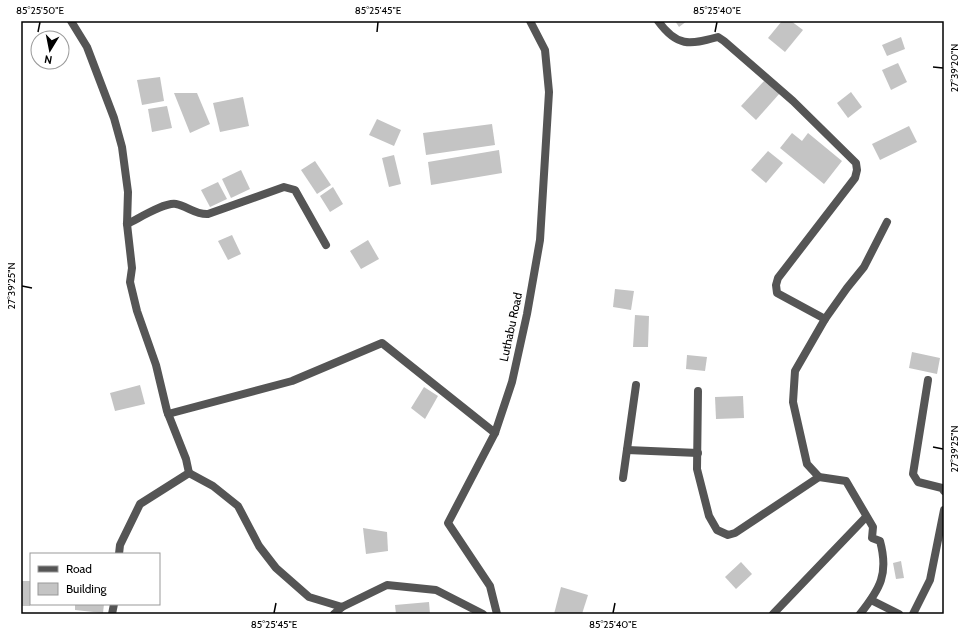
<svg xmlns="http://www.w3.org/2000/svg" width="965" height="635" font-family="Cabin,sans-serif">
  <rect width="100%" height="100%" fill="#fff"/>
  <g fill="#c4c4c4">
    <polygon points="675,21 687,21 679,27"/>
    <polygon points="782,21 791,21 803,30 785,52 768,38"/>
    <polygon points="901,37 905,49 887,56 882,45"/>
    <polygon points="898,63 907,82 891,90 882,70"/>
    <polygon points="160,77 164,101 142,105 137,80"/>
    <polygon points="765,80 780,93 756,120 741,106"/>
    <polygon points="851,92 862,107 848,118 837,103"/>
    <polygon points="174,93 197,93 210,124 190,133"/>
    <polygon points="243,97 249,126 220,132 213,103"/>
    <polygon points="167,106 172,128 152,132 148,109"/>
    <polygon points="377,119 401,130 394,146 369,135"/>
    <polygon points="492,124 495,145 426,155 423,133"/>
    <polygon points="909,126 917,142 880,160 872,144"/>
    <polygon points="792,133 802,141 808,133 842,161 824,184 780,148"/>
    <polygon points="499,150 502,173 431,185 428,162"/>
    <polygon points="768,151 783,163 766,183 751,170"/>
    <polygon points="394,155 401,184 389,187 382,158"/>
    <polygon points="315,161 331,185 317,194 301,170"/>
    <polygon points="241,170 250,189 231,198 222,179"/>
    <polygon points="218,182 227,199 210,207 201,190"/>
    <polygon points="333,187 343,204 330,212 320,196"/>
    <polygon points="232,235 241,254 228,260 218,241"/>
    <polygon points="368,240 379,259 361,269 350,251"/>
    <polygon points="615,289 634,291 631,310 613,307"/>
    <polygon points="635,315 649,316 648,347 633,347"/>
    <polygon points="912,352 940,358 937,374 909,368"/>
    <polygon points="687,355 707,357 705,371 686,369"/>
    <polygon points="140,385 145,404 115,411 110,393"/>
    <polygon points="424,387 438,396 425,419 411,408"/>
    <polygon points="743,396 744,418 716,419 715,397"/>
    <polygon points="363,528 387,532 388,551 366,554"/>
    <polygon points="901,561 904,578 896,579 893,563"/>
    <polygon points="741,562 752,574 736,589 725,577"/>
    <rect x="21" y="581" width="9" height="25"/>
    <polygon points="561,587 588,595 582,614 554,614"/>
    <polygon points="429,602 430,614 396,614 395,605"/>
    <polygon points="75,604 104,604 103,613 75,610"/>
  </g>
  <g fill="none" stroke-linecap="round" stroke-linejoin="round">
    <g stroke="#555" stroke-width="8">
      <polyline points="71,21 87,47 114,118 122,147 128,192 127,224 132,268 130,282 137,311 156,365 167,411 186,459 189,473 140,504 120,545 119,554"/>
      <path d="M 658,21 C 677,47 689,45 718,37 L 724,41 L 793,101 L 856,163 L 857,170 L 855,178 L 778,278 L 776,285 L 777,293 L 825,319"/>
      <path d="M 127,224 C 138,219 164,202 176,204 C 187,206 196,215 208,214 L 284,187 L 295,190 L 326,245"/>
      <polyline points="928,380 913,474 918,482 942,488 944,491"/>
      <polyline points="698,391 697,469 709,516 717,530 728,535 735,533 819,477"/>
      <polyline points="168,414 292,381 382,343 495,433"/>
      <polyline points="627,450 698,453"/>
      <polyline points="189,473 213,486 238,506 259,546 276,568 309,597 342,607 387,585 436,590 483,614"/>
      <polyline points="623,478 636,385"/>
      <polyline points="871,600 899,614"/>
      <polyline points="112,614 114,604"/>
      <polyline points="334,614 342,607"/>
      <polyline points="497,614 490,586 448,523 495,433 512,382 527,314 540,240 549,92 545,50 530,21"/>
      <polyline points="773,614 866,517"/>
      <path d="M 860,614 C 880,589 889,574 880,541 L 872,538 L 873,527 L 846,481 L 819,477 L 807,464 L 793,402 L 795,371 L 825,319 L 847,288 L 864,267 L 887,222"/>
      <polyline points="913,614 930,580 944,510"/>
    </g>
  </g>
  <path fill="none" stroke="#000" stroke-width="1.5" d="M 38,32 L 40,22M 377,32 L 378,22M 715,32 L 717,22M 933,67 L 943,68M 22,286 L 32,288M 933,447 L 943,449M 274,613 L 276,603M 613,613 L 615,603"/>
  <g text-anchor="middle" stroke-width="3" stroke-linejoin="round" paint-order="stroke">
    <g font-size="12" fill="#000" stroke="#fff">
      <text transform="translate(511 327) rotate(-78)" y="4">Luthabu Road</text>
    </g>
  </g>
  <rect width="965" height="635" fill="none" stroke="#ffffff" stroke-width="44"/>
  <rect x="30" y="553" width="130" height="52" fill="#ffffff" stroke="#999999"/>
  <rect x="38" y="566" width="20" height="6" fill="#555555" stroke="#999999"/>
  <text x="66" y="573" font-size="12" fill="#000000">Road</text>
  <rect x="38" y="583" width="20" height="12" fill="#c4c4c4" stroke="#999999"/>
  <text x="66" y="593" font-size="12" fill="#000000">Building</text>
  <g transform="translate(50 50) rotate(190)"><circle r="19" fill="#ffffff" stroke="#999999"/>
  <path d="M0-3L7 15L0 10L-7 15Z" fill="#000000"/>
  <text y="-6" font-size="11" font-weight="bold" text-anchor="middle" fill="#000000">N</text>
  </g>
  <rect x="22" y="22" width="921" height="591" fill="none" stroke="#000" stroke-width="1.5"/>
  <g font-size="10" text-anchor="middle" fill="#000">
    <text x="40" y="14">85°25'50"E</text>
    <text x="378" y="14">85°25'45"E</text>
    <text x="717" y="14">85°25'40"E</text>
    <text transform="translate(954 68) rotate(-90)" y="4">27°39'20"N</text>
    <text transform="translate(11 286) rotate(-90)" y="4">27°39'25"N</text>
    <text transform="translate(954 449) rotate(-90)" y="4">27°39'25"N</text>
    <text x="274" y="628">85°25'45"E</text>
    <text x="613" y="628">85°25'40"E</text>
  </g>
</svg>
